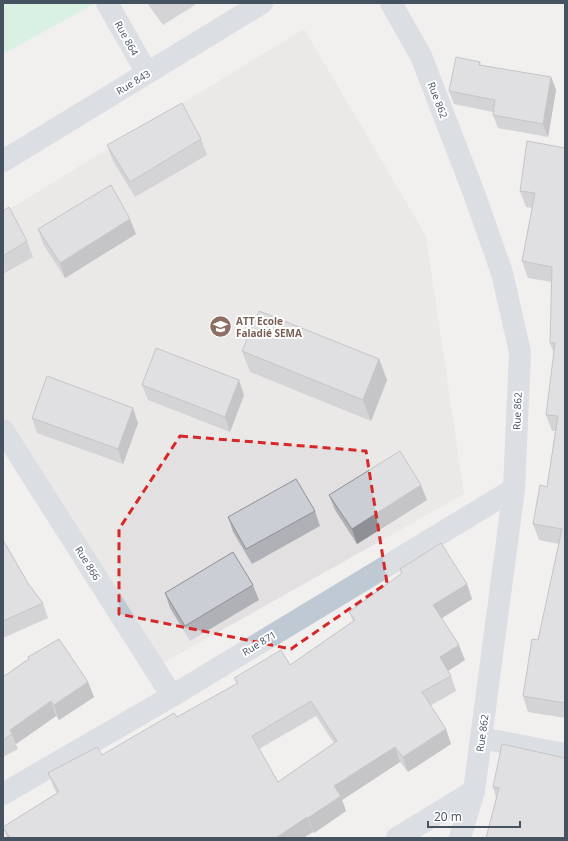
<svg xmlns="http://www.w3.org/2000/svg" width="568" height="841" font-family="'Open Sans',sans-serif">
  <rect width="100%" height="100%" fill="#f2efef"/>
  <polygon fill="#e3e0e1" points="304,29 426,236 464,494 149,671 3,417 3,213"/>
  <polygon fill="#b9f4d2" points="3,3 96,3 3,54"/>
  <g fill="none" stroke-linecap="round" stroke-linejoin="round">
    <g stroke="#bec9d3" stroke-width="22">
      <polyline points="107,3 147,73"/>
      <polyline points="391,3 421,56 475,196 502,273 520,352 514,489 474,791 460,838"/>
      <polyline points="3,161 262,3"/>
      <polyline points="3,430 172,696"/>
      <polyline points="481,738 565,754"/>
      <polyline points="3,794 172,696 514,489"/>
      <polyline points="397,838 474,791"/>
    </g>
  </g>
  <g fill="#afb1b7" fill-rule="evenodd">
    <polygon points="147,3 194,3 195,5 163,25"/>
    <polygon points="480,62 481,65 551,77 556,90 548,137 498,128 493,115 493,112 454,104 449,91"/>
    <polygon points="201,139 207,155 135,197 113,161 107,145"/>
    <polygon points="565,148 565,718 528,712 523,696 538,640 559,544 539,540 533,524 547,487 555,431 552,431 546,415 554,354 550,343 552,282 528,278 522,261 532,208 526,207 520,191"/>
    <polygon points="3,211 27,241 33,257 3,274"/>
    <polygon points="38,229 136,234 65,278 43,244"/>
    <polygon points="242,351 379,359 387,380 371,421 250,372"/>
    <polygon points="142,385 244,395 230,432 148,400"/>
    <polygon points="32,418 138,423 123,464 37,433"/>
    <polygon points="329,495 427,500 357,544 335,510"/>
    <polygon points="315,511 320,526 252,564 233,532 228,517"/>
    <polygon points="3,540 29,585 43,603 48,618 3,638"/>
    <path d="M 400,569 L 467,584 L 472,599 L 442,618 L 465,660 L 448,671 L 451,676 L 456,691 L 430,706 L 451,744 L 408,772 L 400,762 L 342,800 L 346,811 L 314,833 L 313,832 L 303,838 L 7,838 L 3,827 L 57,793 L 54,788 L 48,773 L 102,755 L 177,717 L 237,684 L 234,678 L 290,665 L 353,621 L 349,612 L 402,574 ZM 316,716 L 334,743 L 278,782 L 259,749 Z"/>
    <polygon points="253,585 259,600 190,641 170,608 165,593"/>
    <polygon points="28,657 88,682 94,697 59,720 56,716 16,744 18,749 3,757 3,677 28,659"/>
    <polygon points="565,758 496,798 493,787"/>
  </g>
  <g fill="#8e9095">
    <polygon points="551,77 556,90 548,137 543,124"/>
    <polygon points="130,219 136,234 65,278 60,263"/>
    <polygon points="379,359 387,380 371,421 363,400"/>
    <polygon points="239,380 244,395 230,432 225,417"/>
    <polygon points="133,408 138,423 123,464 118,449"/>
    <polygon points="421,485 427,500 357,544 352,529"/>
    <polygon points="467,584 472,599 439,620 433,605"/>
    <polygon points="459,645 465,660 446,672 440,657"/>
    <polygon points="88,682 94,697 59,720 54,705"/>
    <polygon points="51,701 56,716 16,744 12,734 10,730"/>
    <polygon points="446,729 451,744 408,772 403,757"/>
    <polygon points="395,747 400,762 342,800 346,811 314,833 308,818 334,786"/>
    <polygon points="307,817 313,832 303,838 276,838"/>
  </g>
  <g fill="#cbced5" stroke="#8e9095" fill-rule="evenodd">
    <polygon points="154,3 161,3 156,6"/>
    <polygon points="456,57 480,62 479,65 551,77 543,124 493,115 495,100 449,91"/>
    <polygon points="182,103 201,139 130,182 107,145"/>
    <polygon points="527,141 565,148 565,703 523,696 532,639 538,640 562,529 533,524 540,485 547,487 558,416 546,415 555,343 550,343 552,267 522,261 535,193 520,191"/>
    <polygon points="111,185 130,219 60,263 38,229"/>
    <polygon points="9,207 27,241 3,256 3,211"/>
    <polygon points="259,311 379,359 363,400 242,351"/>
    <polygon points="156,348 239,380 225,417 142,385"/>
    <polygon points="47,376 133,408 118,449 32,418"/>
    <polygon points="400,451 421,485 352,529 329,495"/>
    <polygon points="296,479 315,511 246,549 228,517"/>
    <polygon points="3,540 29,585 43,603 3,621"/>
    <path d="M 441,543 L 467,584 L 433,605 L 459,645 L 440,657 L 451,676 L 422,692 L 446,729 L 403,757 L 395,747 L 334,786 L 341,796 L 308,818 L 307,817 L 276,838 L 10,838 L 3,827 L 59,792 L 48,773 L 97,747 L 102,755 L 174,713 L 177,717 L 238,683 L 234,678 L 281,650 L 290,665 L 355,620 L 349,612 L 402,573 L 400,569 ZM 311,701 L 337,741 L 278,782 L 252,736 Z"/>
    <polygon points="233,552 253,585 185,626 165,593"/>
    <polygon points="59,639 88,682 54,705 51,701 10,730 12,734 3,740 3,677 29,659 28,657"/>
    <polygon points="502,744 565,758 565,838 486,838 499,788 493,787"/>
  </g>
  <path d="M0 0H568V841H0ZM 180,436 L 366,451 L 387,583 L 291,649 L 119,614 L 119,529 Z" fill="#f2efef" fill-opacity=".55" fill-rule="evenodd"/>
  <path fill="none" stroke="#d62828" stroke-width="3" stroke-dasharray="8 5" stroke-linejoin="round" d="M 180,436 L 366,451 L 387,583 L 291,649 L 119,614 L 119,529 Z"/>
  <defs>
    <symbol id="school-disc" viewBox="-11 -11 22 22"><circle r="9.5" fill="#8d6e63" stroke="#fff"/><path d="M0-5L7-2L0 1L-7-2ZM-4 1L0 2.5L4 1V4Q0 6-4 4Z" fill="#fff"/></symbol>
  </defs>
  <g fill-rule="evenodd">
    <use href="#school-disc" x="208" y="314" width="25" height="25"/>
  </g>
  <g text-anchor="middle" stroke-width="4" stroke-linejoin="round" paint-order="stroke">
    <g font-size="10" fill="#45525f" stroke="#fff">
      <text transform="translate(127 38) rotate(61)" y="4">Rue 864</text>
      <text transform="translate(133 82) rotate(-31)" y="4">Rue 843</text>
      <text transform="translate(438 100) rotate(69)" y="4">Rue 862</text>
      <text transform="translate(517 411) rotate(-88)" y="4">Rue 862</text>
      <text transform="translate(88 563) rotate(58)" y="4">Rue 866</text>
      <text transform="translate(259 643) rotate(-31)" y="4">Rue 871</text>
      <text transform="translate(482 733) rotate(-82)" y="4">Rue 862</text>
    </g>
    <g font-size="10" font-weight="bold" fill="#785e54" stroke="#fff" text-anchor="start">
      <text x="236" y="325">ATT Ecole<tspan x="236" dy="12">Faladié SEMA</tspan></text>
    </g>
  </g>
  <rect width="568" height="841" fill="none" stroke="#45525f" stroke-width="8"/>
  <path d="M428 821v6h92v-6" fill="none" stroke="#45525f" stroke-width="2"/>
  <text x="434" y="821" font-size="12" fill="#45525f" stroke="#ffffff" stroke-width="3" paint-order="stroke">20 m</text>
</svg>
